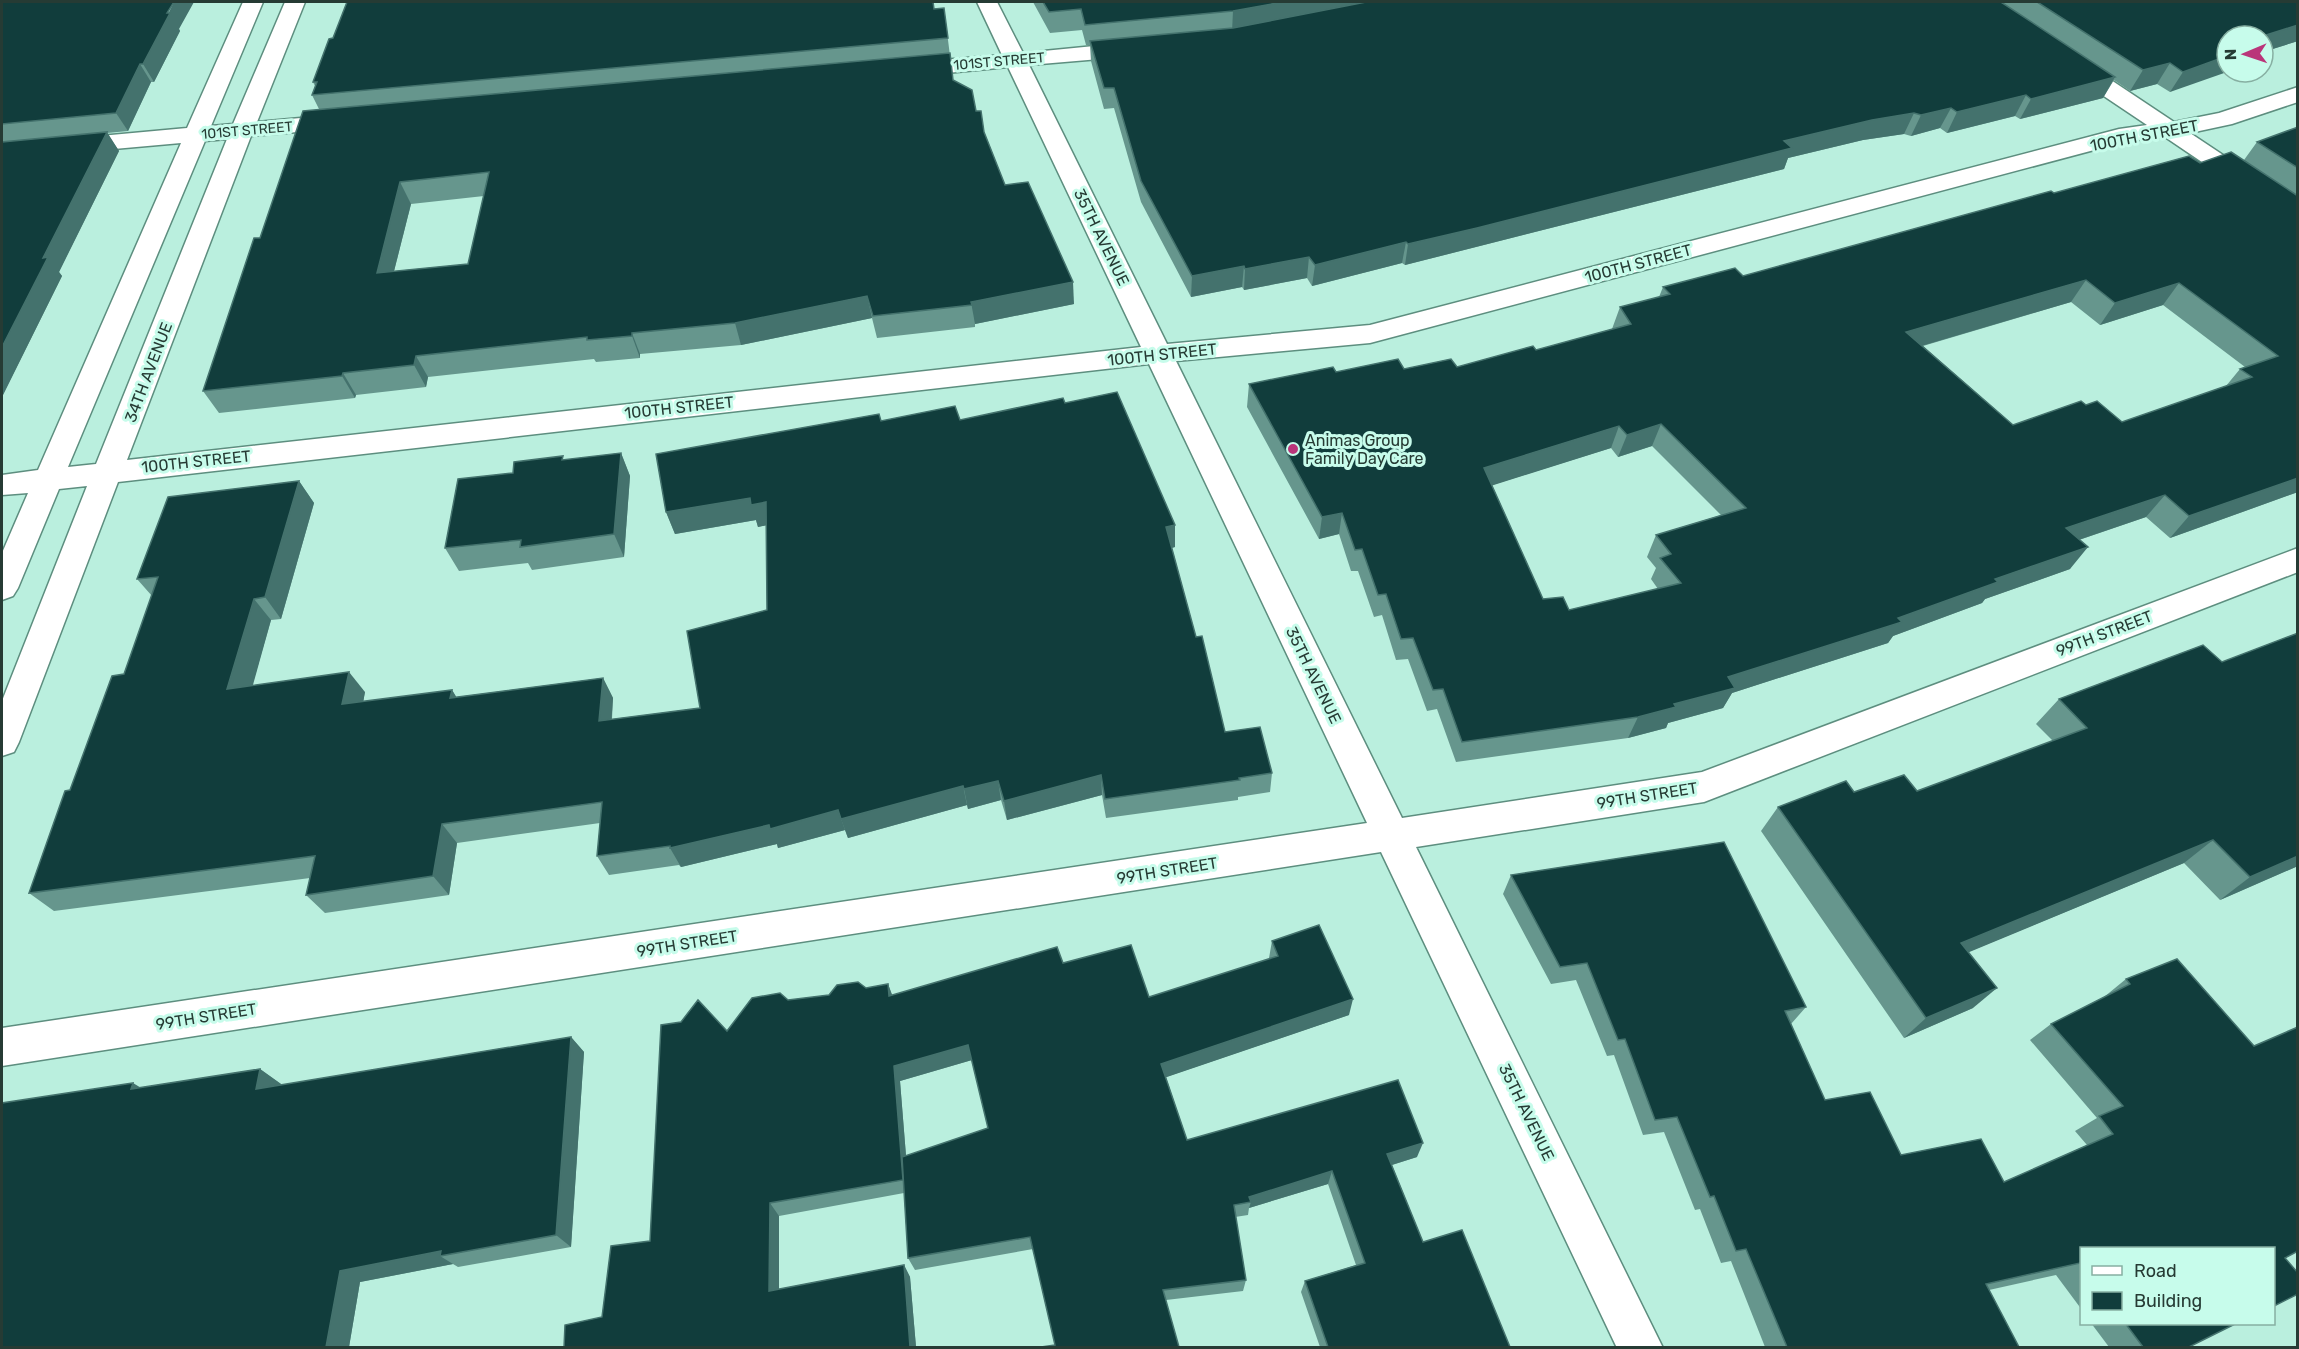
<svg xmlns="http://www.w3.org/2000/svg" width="2299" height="1349" font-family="Rubik,sans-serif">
  <rect width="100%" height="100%" fill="#baefde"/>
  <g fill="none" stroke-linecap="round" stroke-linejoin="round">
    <defs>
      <path id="minor" d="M 243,2 L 263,2 L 211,126 L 233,124 L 285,2 L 305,2 L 257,122 L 344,114 L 352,116 L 355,121 L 352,126 L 344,128 L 251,136 L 127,460 L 1141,347 L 1008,67 L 906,77 L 898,75 L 895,70 L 898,65 L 906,63 L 1002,55 L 977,2 L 997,2 L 1023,53 L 1135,42 L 1143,44 L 1146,49 L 1143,54 L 1135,56 L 1029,65 L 1167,344 L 1370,325 L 2119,129 L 2147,125 L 2062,68 L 2059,63 L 2062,58 L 2070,56 L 2078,58 L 2174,122 L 2219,113 L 2298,87 L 2298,102 L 2232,124 L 2190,133 L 2298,205 L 2298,223 L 2289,221 L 2165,137 L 2128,141 L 1370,343 L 1176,361 L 1402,818 L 1702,772 L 2298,548 L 2298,572 L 1704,802 L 1416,847 L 1663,1348 L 1617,1348 L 1381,852 L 2,1066 L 2,1028 L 1367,823 L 1149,364 L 118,482 L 19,742 L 14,752 L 2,756 L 2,701 L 87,486 L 59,489 L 18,588 L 13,596 L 2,600 L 2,553 L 28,493 L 2,495 L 2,475 L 38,470 L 181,143 L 2,159 L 2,145 L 187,128 ZM 227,139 L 96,464 L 68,467 L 205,141 Z"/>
    </defs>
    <use href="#minor" stroke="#5d8e7f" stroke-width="3"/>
    <use href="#minor" fill="#fff" fill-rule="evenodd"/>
  </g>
  <g fill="#66968d" fill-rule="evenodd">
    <polygon points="2,2 179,29 180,31 154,82 151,82 128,131 107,133 119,151 59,272 62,276 2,397"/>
    <polygon points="1033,2 2298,2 2298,41 2263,52 2263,36 2170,92 2157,84 2130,91 2114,80 2103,98 2020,119 2015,116 1947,133 1940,128 1911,136 1904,134 1863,140 1788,158 1784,169 1405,265 1402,263 1312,286 1307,278 1244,290 1242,287 1191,297 1141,202 1114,108 1104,109 1091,61 1090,45 1086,45 1082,30 1050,33"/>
    <path d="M 944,8 L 953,80 L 976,111 L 1005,185 L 1074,304 L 975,324 L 975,327 L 877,338 L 872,318 L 741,345 L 640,354 L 640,358 L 596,362 L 594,359 L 428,377 L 426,387 L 356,395 L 355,398 L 219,413 L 203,391 L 260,238 L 319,109 L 312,95 L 315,86 L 313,82 L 333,38 ZM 484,196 L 468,264 L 394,271 L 411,204 Z"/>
    <path d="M 2298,127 L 2298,492 L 2170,538 L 2146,517 L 2079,540 L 2070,569 L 1985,599 L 1982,603 L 1893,636 L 1888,643 L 1732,693 L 1723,708 L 1668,723 L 1666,728 L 1628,738 L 1456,762 L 1437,709 L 1427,711 L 1408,659 L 1396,660 L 1382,615 L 1374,617 L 1358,571 L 1351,571 L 1339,534 L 1319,539 L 1247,407 L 1249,384 L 1336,372 L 1457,367 L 1536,350 L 1612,329 L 1620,307 L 1659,297 L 1663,287 L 1743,276 L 2054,193 L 2200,163 L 2244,160 L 2257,142 ZM 2071,302 L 2100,325 L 2163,305 L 2245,367 L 2240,369 L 2226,386 L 2122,422 L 2086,405 L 2013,425 L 1923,346 ZM 1652,446 L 1721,515 L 1656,535 L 1647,557 L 1656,568 L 1651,579 L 1658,589 L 1569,610 L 1543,599 L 1492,485 L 1611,448 L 1618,457 Z"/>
    <polygon points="1065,403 1175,525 1175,547 1172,548 1196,637 1225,732 1272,773 1270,792 1238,797 1238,800 1106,818 1102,795 1007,820 1001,800 968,809 967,805 848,838 845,830 778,848 777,844 681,867 679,865 609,875 597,856 600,823 457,843 449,895 325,913 306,895 310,878 54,911 29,893 70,790 124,674 152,596 137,579 299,481 314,503 281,619 271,620 252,686 365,692 363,702 452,690 456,697 603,678 613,698 612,719 700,708 767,610 766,525 758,527 756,520 675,534 666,512 881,421 960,420"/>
    <polygon points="621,453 630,476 624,557 532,570 528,563 459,571 445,548 513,473 564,460"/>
    <polygon points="2298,633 2298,866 2220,900 2184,863 1968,952 1973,1008 1904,1038 1761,831 1778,807 1854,792 1917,791 2053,741 2036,724 2059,699 2222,662"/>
    <polygon points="1511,875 1806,1007 1791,1024 1825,1100 1901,1155 2004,1182 2087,1145 2075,1131 2097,1118 2030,1040 2051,1024 2104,997 2126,979 2177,959 2082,1248 2082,1310 2056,1275 1989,1290 2019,1347 1765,1347 1731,1261 1721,1263 1700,1209 1695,1210 1664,1132 1643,1135 1614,1055 1607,1056 1576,980 1551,984 1503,894"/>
    <path d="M 1272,941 L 1349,1015 L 1166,1077 L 1187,1140 L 1417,1157 L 1392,1165 L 1423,1242 L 1510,1347 L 1320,1347 L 1301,1292 L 1305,1281 L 1356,1265 L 1328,1184 L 1249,1208 L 1248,1215 L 1235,1217 L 1246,1280 L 1243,1291 L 1166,1300 L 1055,1345 L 1033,1249 L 915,1270 L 908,1258 L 904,1193 L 779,1216 L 779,1289 L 904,1265 L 910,1277 L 916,1347 L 564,1347 L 602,1317 L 650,1241 L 727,1031 L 788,1000 L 829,995 L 888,984 L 892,995 L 1063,963 L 1149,997 L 1270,959 L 1269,958 ZM 972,1060 L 988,1128 L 906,1156 L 900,1081 Z"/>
    <polygon points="571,1037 584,1052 571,1247 458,1267 453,1264 360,1282 349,1347 2,1347 141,1088 260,1069 281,1084 281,1085"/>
    <polygon points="2091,1323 2239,1323 2231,1326 2189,1347 2109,1347"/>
  </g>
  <g fill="#44726d">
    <polygon points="174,2 194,2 179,29 180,31 154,82 143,64"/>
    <polygon points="1283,2 1383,2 1232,32 1233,11"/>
    <polygon points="2298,25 2298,41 2263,52 2263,36"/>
    <polygon points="2227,56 2227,72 2170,92 2183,72"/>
    <polygon points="2170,63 2157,84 2130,91 2143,70"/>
    <polygon points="140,64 151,82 128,131 116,113"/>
    <polygon points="2115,77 2103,98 2020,119 2031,99"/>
    <polygon points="2026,95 2015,116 1947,133 1957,112"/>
    <polygon points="1951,108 1940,128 1911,136 1921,115"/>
    <polygon points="1914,113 1904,134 1863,140 1788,158 1784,169 1405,265 1408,244 1784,141 1872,120"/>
    <polygon points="107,132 119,151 59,272 62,276 2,397 2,347 43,258"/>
    <polygon points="400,182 411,204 388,295 377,273"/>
    <polygon points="1406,242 1402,263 1312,286 1315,265"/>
    <polygon points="1309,257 1307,278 1244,290 1245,269"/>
    <polygon points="1244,266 1242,287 1191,297 1192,276"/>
    <polygon points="2086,280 2071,302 1894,354 1906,332"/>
    <polygon points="1073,282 1074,304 975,324 971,302"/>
    <polygon points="2179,283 2163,305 2100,325 2115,303"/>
    <polygon points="867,296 872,318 741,345 735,323"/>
    <polygon points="632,333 640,354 640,358 632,336"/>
    <polygon points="416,356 428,377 426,387 414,365"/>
    <polygon points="343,373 356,395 355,398 342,376"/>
    <polygon points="1661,424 1652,446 1618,457 1627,435"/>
    <polygon points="1619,426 1611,448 1478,490 1484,468"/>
    <polygon points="621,453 630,476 624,557 614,534"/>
    <polygon points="2298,478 2298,492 2170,538 2189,516"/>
    <polygon points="299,481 314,503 281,619 265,597"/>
    <polygon points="2165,495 2146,517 2049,550 2066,528"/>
    <polygon points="750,498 766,502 773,524 758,527 756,520 675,534 666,512"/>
    <polygon points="1342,513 1339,534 1319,539 1322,517"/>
    <polygon points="1175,525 1175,547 1166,549 1166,527"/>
    <polygon points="2088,547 2070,569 1985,599 1982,603 1893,636 1888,643 1732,693 1723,708 1668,723 1666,728 1628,738 1638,717 1728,677 1898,618 1995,579"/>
    <polygon points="254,599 271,620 246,710 227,689"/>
    <polygon points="349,672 365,692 359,725 342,704"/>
    <polygon points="603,678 613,698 610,741 599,721"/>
    <polygon points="452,690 465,711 450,698"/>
    <polygon points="1101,775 1102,795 1007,820 1004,801"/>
    <polygon points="998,781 1001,800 968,809 964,789"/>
    <polygon points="963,786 967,805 848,838 841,819"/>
    <polygon points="838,810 845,830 778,848 777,844 681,867 670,848 769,825"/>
    <polygon points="442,824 457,843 449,895 433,876"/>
    <polygon points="2213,840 2184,863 1938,965 1961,943"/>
    <polygon points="2298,856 2298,866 2220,900 2250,877"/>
    <polygon points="888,984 894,1000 889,996"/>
    <polygon points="1997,988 1973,1008 1904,1038 1926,1018"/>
    <polygon points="1353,999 1349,1015 1161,1079 1161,1064"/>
    <polygon points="571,1037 584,1052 571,1247 556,1235"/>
    <polygon points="968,1045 972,1060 900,1081 909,1193 903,1180 894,1066"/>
    <polygon points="260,1069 281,1084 277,1103 256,1089"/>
    <polygon points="133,1083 156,1097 131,1089"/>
    <polygon points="1423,1143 1417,1157 1382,1168 1387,1154"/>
    <polygon points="1332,1171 1328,1184 1249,1208 1251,1202 1249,1197"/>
    <polygon points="770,1203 779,1216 779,1302 769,1291"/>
    <polygon points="441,1251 440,1256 453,1264 360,1282 349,1347 326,1347 340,1271"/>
    <polygon points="904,1265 910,1277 916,1347 910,1347"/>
  </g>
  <g fill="#113d3c" stroke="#44726d" stroke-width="1.5" fill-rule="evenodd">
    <polygon points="2,2 174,2 167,13 170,13 143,64 140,64 116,113 2,124"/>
    <polygon points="347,2 933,2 934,9 944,8 948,38 312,95 317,82 313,82 329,39 333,38"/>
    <polygon points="1043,2 1283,2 1233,11 1085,25 1081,9 1049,12"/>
    <polygon points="1366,2 2001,2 2115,77 2031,99 2026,95 1957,112 1951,108 1921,115 1914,113 1872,120 1784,141 1792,148 1477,228 1408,244 1406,242 1315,265 1309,257 1245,269 1244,266 1192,276 1141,181 1114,88 1104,88 1090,41 1233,28"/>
    <polygon points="2037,2 2298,2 2298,25 2263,36 2227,36 2227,56 2183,72 2170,63 2143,70"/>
    <polygon points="2263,36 2271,41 2263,43"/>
    <path d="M 950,53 L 953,80 L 972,90 L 976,111 L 981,111 L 984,132 L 1005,185 L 1028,182 L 1073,282 L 971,302 L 972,305 L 873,316 L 867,296 L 735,323 L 632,333 L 632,336 L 587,340 L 587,337 L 416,356 L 414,365 L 343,373 L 342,376 L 203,391 L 254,238 L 260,238 L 303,111 ZM 489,172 L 468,264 L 377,273 L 400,182 Z"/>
    <polygon points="2298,127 2298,168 2257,142"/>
    <polygon points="107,132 43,258 48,257 2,347 2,142"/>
    <path d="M 2231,152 L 2298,196 L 2298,478 L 2189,516 L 2165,495 L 2066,528 L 2088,547 L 1995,579 L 1998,582 L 1898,618 L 1902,622 L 1728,677 L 1735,688 L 1674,704 L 1676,707 L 1638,717 L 1462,742 L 1443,689 L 1433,690 L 1413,638 L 1401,639 L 1386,594 L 1378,595 L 1362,549 L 1355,550 L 1342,513 L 1322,517 L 1249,384 L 1333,367 L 1336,372 L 1398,359 L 1404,369 L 1451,359 L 1457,367 L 1533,346 L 1536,350 L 1631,324 L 1620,307 L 1670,294 L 1663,287 L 1735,268 L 1743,276 L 2051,191 L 2054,193 L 2189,156 L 2200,163 ZM 2086,280 L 2115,303 L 2179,283 L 2278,356 L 2240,369 L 2252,377 L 2122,422 L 2097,401 L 2086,405 L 2081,401 L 2013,425 L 1906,332 ZM 1661,424 L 1746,508 L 1656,535 L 1671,554 L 1660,558 L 1681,583 L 1569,610 L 1563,597 L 1543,599 L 1484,468 L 1619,426 L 1627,435 Z"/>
    <polygon points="1117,392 1175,525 1166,527 1196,637 1202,636 1225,732 1260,727 1272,773 1239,778 1240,780 1105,799 1101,775 1004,801 998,781 964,789 963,786 841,819 838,810 770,829 769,825 670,848 670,846 597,856 602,802 442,824 433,876 306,895 315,856 29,893 65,791 70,790 112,676 124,674 158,577 137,579 168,497 299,481 265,597 254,599 227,689 349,672 342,704 452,690 450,698 603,678 599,721 700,708 687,631 767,610 766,502 751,505 750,498 666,512 656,454 879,414 881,421 955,406 960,420 1063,398 1065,403"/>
    <polygon points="621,453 614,534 520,547 521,540 445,548 458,479 513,473 514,462 563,456 562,460"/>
    <polygon points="2298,633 2298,856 2250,877 2213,840 1961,943 1997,988 1926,1018 1778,807 1846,781 1854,792 1904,775 1917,791 2087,728 2059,699 2203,645 2222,662"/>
    <polygon points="1724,842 1806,1007 1785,1011 1825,1100 1870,1092 1901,1155 1981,1139 2004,1182 2113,1134 2099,1116 2123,1106 2051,1024 2130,984 2126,979 2177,959 2254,1046 2298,1027 2298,1251 2285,1258 2298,1273 2298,1294 2274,1306 2274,1248 2082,1248 2082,1265 2080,1263 1986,1284 2019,1347 1787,1347 1746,1249 1736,1251 1714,1196 1710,1197 1677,1117 1655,1120 1625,1039 1618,1040 1587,963 1560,967 1511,875"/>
    <polygon points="1319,925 1353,999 1161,1064 1187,1140 1398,1080 1423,1143 1387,1154 1423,1242 1462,1230 1510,1347 1328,1347 1305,1281 1365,1263 1332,1171 1249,1197 1251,1202 1234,1205 1246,1280 1163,1290 1179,1347 1041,1347 1055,1345 1030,1237 908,1258 902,1157 988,1128 968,1045 894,1066 903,1180 770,1203 769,1291 904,1265 910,1347 564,1347 565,1325 602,1317 611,1246 650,1241 661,1025 681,1022 698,1000 727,1031 752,998 780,993 788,1000 829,995 837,985 858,982 866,988 888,984 889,996 1057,947 1063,963 1131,945 1149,997 1278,956 1272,941"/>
    <polygon points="571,1037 556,1235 440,1256 441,1251 340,1271 326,1347 2,1347 2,1103 133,1083 131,1089 260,1069 256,1089"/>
    <polygon points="2125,1323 2237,1323 2189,1347 2143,1347"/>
  </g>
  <circle fill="#ba357a" stroke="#c7fceb" stroke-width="2" cx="1293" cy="449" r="6"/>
  <g text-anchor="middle" stroke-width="6" stroke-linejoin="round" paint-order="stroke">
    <g font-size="14" fill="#263b34" stroke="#c7fceb">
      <text transform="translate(999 61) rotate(-5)" y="5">101ST STREET</text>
      <text transform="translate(247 130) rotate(-5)" y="5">101ST STREET</text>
    </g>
    <g font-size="16" fill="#263b34" stroke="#c7fceb">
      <text transform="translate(2144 135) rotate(-11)" y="6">100TH STREET</text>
      <text transform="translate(1102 237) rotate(64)" y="6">35TH AVENUE</text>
      <text transform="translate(1638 263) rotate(-15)" y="6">100TH STREET</text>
      <text transform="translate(1162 354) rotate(-6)" y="6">100TH STREET</text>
      <text transform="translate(148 372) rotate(-69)" y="6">34TH AVENUE</text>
      <text transform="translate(679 407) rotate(-6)" y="6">100TH STREET</text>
      <text transform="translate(196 461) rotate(-6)" y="6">100TH STREET</text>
      <text transform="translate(2104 633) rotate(-21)" y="6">99TH STREET</text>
      <text transform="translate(1314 675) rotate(64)" y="6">35TH AVENUE</text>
      <text transform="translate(1647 795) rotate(-9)" y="6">99TH STREET</text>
      <text transform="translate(1167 870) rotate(-9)" y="6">99TH STREET</text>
      <text transform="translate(687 943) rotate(-9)" y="6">99TH STREET</text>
      <text transform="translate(206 1016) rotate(-9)" y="6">99TH STREET</text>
      <text transform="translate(1527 1112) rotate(64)" y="6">35TH AVENUE</text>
    </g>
    <g font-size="16" fill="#263b34" stroke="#c7fceb" text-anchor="start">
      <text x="1305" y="446">Animas Group<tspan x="1305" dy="18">Family Day Care</tspan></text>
    </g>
  </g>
  <rect width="2299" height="1349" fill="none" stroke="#263b34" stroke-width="6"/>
  <rect x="2080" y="1247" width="195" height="78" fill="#c7fceb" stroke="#87afa2" stroke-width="1.5"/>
  <rect x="2092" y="1266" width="30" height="9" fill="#ffffff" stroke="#87afa2" stroke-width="1.5"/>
  <text x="2134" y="1277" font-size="18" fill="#263b34">Road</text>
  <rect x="2092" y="1292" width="30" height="18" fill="#113d3c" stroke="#87afa2" stroke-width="1.5"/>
  <text x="2134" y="1307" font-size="18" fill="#263b34">Building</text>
  <g transform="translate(2245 54) rotate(268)"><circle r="28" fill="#c7fceb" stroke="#87afa2" stroke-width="1.5"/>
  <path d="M0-4.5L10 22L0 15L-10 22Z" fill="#ba357a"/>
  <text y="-9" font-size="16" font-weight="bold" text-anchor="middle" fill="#263b34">N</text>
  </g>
</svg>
